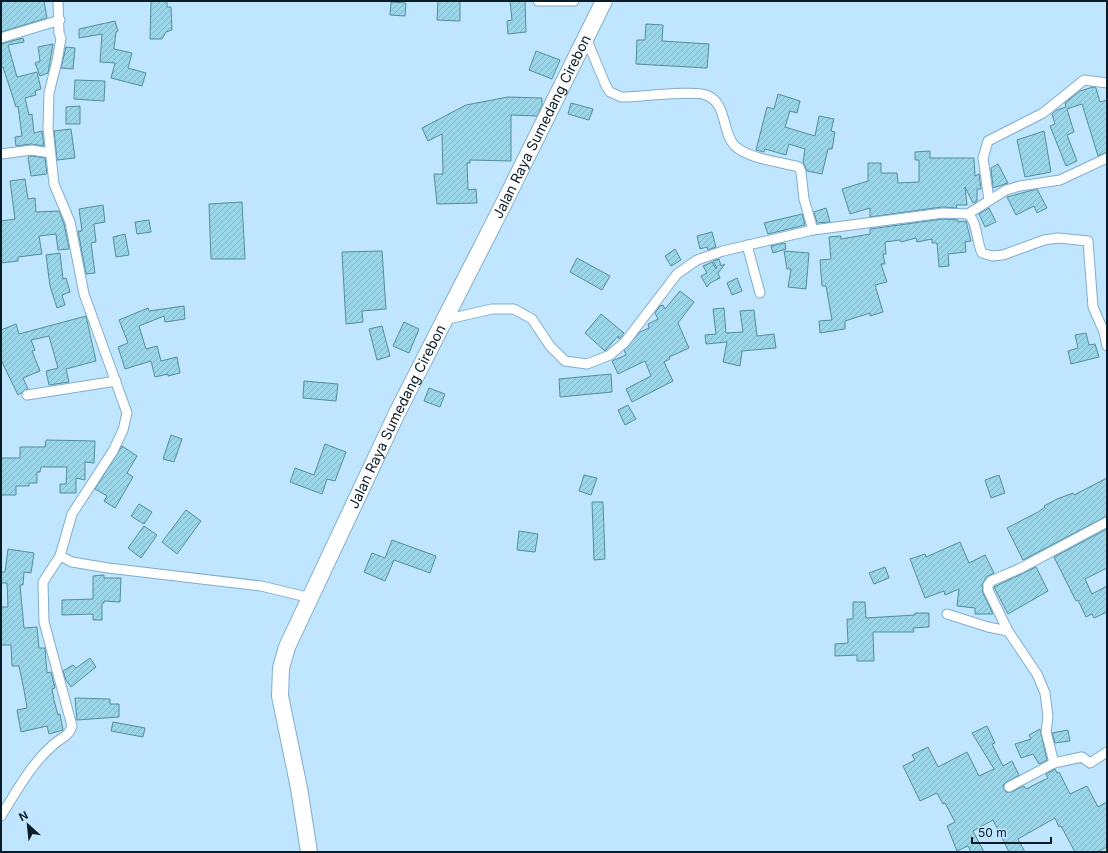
<svg xmlns="http://www.w3.org/2000/svg" width="1108" height="853" font-family="Inter,sans-serif">
  <defs>
    <pattern id="building-hatch" width="6" height="6" patternUnits="userSpaceOnUse"><rect width="6" height="6" fill="#9ad6e7"/><path d="M-1 1l2-2M0 6l6-6M5 7l2-2" fill="none" stroke="#83b7c6"/></pattern>
  </defs>
  <rect width="100%" height="100%" fill="#c0e5ff"/>
  <g fill="url(#building-hatch)" stroke="#538d9d">
    <polygon points="1,1 44,1 47,18 1,32"/>
    <polygon points="151,1 167,1 167,7 171,7 172,30 166,32 162,39 150,39"/>
    <polygon points="438,1 460,1 460,21 437,20"/>
    <polygon points="510,1 525,1 526,32 508,34 507,21 512,20"/>
    <polygon points="391,2 406,3 405,16 390,15"/>
    <polygon points="115,21 118,31 116,32 114,49 132,53 128,68 146,73 142,86 111,78 115,63 100,62 102,34 79,38 79,29"/>
    <polygon points="646,24 663,25 662,41 709,44 707,68 636,64 637,40 645,40"/>
    <polygon points="23,38 24,42 8,45 17,77 37,72 41,89 35,91 36,95 25,98 29,115 32,114 34,133 42,131 44,146 31,144 16,146 15,137 22,136 18,106 16,107 3,67 1,67 1,44"/>
    <polygon points="53,44 48,73 40,76 35,63 40,61 38,47"/>
    <polygon points="66,47 75,48 73,69 61,68"/>
    <polygon points="536,51 560,60 552,79 529,70"/>
    <polygon points="75,80 105,81 104,101 74,99"/>
    <polygon points="1093,87 1096,88 1100,102 1107,100 1107,152 1098,156 1082,104 1067,109 1074,132 1067,135 1077,161 1066,166 1050,126 1055,124 1052,114 1057,110 1066,107 1065,103 1080,91"/>
    <polygon points="778,94 800,101 797,113 790,111 785,127 815,136 819,116 834,119 831,131 835,132 832,149 828,149 822,174 807,171 803,162 805,149 789,144 786,155 765,149 764,152 756,150 767,107 774,109"/>
    <polygon points="508,97 542,98 542,106 537,116 511,115 511,161 470,160 470,163 467,163 468,190 476,189 477,203 437,204 434,174 443,174 442,134 428,141 422,128 466,105"/>
    <polygon points="571,103 593,109 589,120 568,114"/>
    <polygon points="80,106 80,124 66,124 66,107"/>
    <polygon points="71,129 75,158 57,160 54,131"/>
    <polygon points="1044,131 1051,172 1025,177 1017,140"/>
    <polygon points="930,151 930,158 974,158 975,176 979,174 981,189 977,189 977,201 973,203 965,187 967,205 956,205 957,208 942,207 870,217 870,208 850,214 842,189 868,181 868,163 881,163 881,173 897,173 898,183 919,182 919,160 915,160 915,152"/>
    <polygon points="32,156 45,158 47,174 31,176 28,157"/>
    <polygon points="998,164 1008,183 993,188 991,168"/>
    <polygon points="25,179 28,199 35,198 36,212 59,211 64,224 69,249 58,250 56,234 39,236 42,254 18,257 18,261 1,263 1,221 15,219 10,181"/>
    <polygon points="1037,189 1047,208 1037,213 1034,206 1016,215 1007,197"/>
    <polygon points="242,202 245,259 211,259 209,204"/>
    <polygon points="103,205 105,222 94,224 96,242 91,243 95,273 86,274 78,231 82,231 79,209"/>
    <polygon points="826,208 830,222 817,223 814,212"/>
    <polygon points="989,208 996,222 985,227 979,214"/>
    <polygon points="802,214 805,225 768,234 764,223"/>
    <polygon points="943,219 958,220 958,222 966,221 971,241 965,242 966,252 948,254 949,266 939,267 937,243 932,243 932,239 917,242 916,238 901,242 900,240 885,242 886,254 883,254 885,264 881,264 887,282 875,285 883,312 870,316 870,313 845,321 845,329 820,333 819,321 832,320 826,286 822,286 820,260 831,259 829,237 841,236 841,239 870,234 870,229"/>
    <polygon points="149,220 151,232 137,234 135,222"/>
    <polygon points="712,232 716,247 708,250 707,247 700,249 697,236"/>
    <polygon points="125,234 129,255 116,257 113,237"/>
    <polygon points="785,243 786,249 773,253 771,246"/>
    <polygon points="675,249 681,260 671,266 665,256"/>
    <polygon points="382,251 386,309 362,311 363,322 346,324 342,252"/>
    <polygon points="784,251 809,253 806,289 788,287 791,269 787,269"/>
    <polygon points="60,253 63,279 66,278 70,292 62,295 65,305 57,308 50,286 46,255"/>
    <polygon points="577,258 610,276 602,290 570,272"/>
    <polygon points="719,259 721,266 725,264 718,273 720,278 710,283 707,287 701,276 707,273 703,266 712,262 716,269 717,268 713,261"/>
    <polygon points="737,278 742,291 732,295 727,283"/>
    <polygon points="680,291 694,302 678,323 689,348 669,357 670,359 664,362 673,381 632,402 626,389 651,376 645,361 618,374 612,361 626,355 624,350 640,332 649,328 648,324 658,319 655,313 660,306 663,305 665,309"/>
    <polygon points="184,306 185,319 165,322 164,316 139,326 146,349 157,346 161,361 177,357 180,373 168,376 168,374 155,377 151,361 125,369 118,347 128,343 119,320 148,308 149,311"/>
    <polygon points="724,308 726,333 743,332 740,311 754,310 757,336 774,334 776,348 742,351 740,366 723,362 727,342 706,344 705,335 716,334 713,309"/>
    <polygon points="601,314 624,333 619,339 618,336 605,351 585,333"/>
    <polygon points="86,316 96,361 66,369 69,382 49,385 46,371 58,368 49,336 31,340 35,350 32,351 40,371 23,378 28,389 18,395 1,360 1,330 16,324 19,334"/>
    <polygon points="404,322 419,329 409,353 393,346"/>
    <polygon points="382,326 390,356 377,360 369,329"/>
    <polygon points="1086,333 1089,345 1095,344 1099,357 1071,364 1068,351 1078,348 1075,335"/>
    <polygon points="611,374 612,392 560,397 559,379"/>
    <polygon points="304,381 338,384 336,401 303,398"/>
    <polygon points="429,388 445,394 440,407 424,401"/>
    <polygon points="628,405 636,419 625,425 618,410"/>
    <polygon points="171,435 182,439 174,462 163,459"/>
    <polygon points="46,440 95,441 94,463 85,462 85,480 76,478 76,493 60,493 60,484 66,484 67,467 41,467 40,472 37,472 37,483 29,483 29,486 16,486 16,495 1,495 1,458 20,458 20,447 45,447"/>
    <polygon points="325,444 346,452 335,481 327,479 322,494 290,482 295,468 314,475"/>
    <polygon points="122,446 137,456 127,473 133,477 115,508 104,501 107,496 95,489"/>
    <polygon points="584,475 597,478 591,495 579,491"/>
    <polygon points="999,475 1005,493 991,498 985,480"/>
    <polygon points="1107,478 1107,516 1023,560 1007,528 1038,512 1045,507 1044,506 1057,499 1073,493 1074,495"/>
    <polygon points="592,502 603,502 605,559 594,560"/>
    <polygon points="139,504 152,512 144,524 131,516"/>
    <polygon points="186,510 201,521 177,554 162,542"/>
    <polygon points="144,526 157,535 141,558 128,548"/>
    <polygon points="1107,529 1107,568 1085,579 1092,594 1107,586 1107,612 1094,618 1092,614 1086,617 1078,600 1076,601 1054,557"/>
    <polygon points="519,531 538,534 535,552 517,550"/>
    <polygon points="392,540 436,556 430,573 394,560 385,581 364,572 372,553 385,558"/>
    <polygon points="960,542 969,563 985,555 994,573 986,577 982,585 983,593 993,614 975,614 975,608 957,606 959,589 945,595 944,591 925,598 910,559 925,554 926,557"/>
    <polygon points="8,549 34,553 31,573 24,572 23,585 20,585 24,628 37,627 39,648 45,648 47,673 51,672 55,688 52,689 54,699 53,700 54,700 58,715 60,714 63,730 49,734 47,726 21,732 17,710 27,708 24,690 19,666 12,666 11,645 1,645 1,607 8,607 7,583 1,583 1,572 5,572"/>
    <polygon points="885,567 889,578 874,584 869,573"/>
    <polygon points="1036,567 1048,591 1008,614 994,587"/>
    <polygon points="104,575 104,578 121,578 120,602 104,601 104,603 102,603 102,620 93,620 93,614 62,615 62,600 93,599 93,576"/>
    <polygon points="853,602 865,602 866,618 915,615 915,613 929,613 929,627 913,628 914,632 873,632 874,661 857,661 857,655 835,656 835,644 848,643 847,619 853,619"/>
    <polygon points="90,658 96,667 71,687 66,680 63,671 73,665 76,668"/>
    <polygon points="75,698 110,699 110,704 119,704 119,717 77,720"/>
    <polygon points="113,722 145,728 143,737 111,731"/>
    <polygon points="987,726 995,743 992,744 1003,766 1012,761 1019,775 1004,784 1003,787 1006,792 1011,792 1024,786 1026,789 1048,778 1046,774 1055,769 1057,773 1059,772 1070,794 1087,786 1098,807 1107,802 1107,847 1097,852 1075,852 1061,826 1059,827 1055,818 1018,839 1025,852 1009,852 993,820 973,831 984,852 971,852 968,846 957,851 947,826 955,822 945,803 943,804 937,793 920,801 903,766 915,760 912,755 928,747 938,767 967,752 979,776 994,769 972,733"/>
    <polygon points="1040,729 1047,760 1039,764 1033,754 1021,758 1015,744 1031,739 1029,735"/>
    <polygon points="1068,730 1070,741 1055,743 1052,733"/>
  </g>
  <g fill="none" stroke-linecap="round" stroke-linejoin="round">
    <defs>
      <g id="street">
        <polyline points="58,1 59,33 61,38 57,61 49,93 48,128 54,184 70,222 84,294 127,413 123,430 113,451 72,514 60,556 72,562 108,568 261,586 311,598"/>
        <polyline points="538,1 574,1"/>
        <polyline points="1,38 60,20"/>
        <path d="M 586,38 L 606,86 L 610,92 L 621,97 C 639,97 693,90 706,95 C 728,103 721,132 735,146 C 749,159 781,162 799,167 L 801,172 L 804,199 L 813,230"/>
        <polyline points="1,154 32,150 50,153"/>
        <polyline points="989,200 983,158 988,141 1043,113 1084,80 1107,83"/>
        <polyline points="968,214 1006,190 1020,186 1060,180 1107,158"/>
        <polyline points="747,245 760,293"/>
        <path d="M 444,320 L 492,309 L 514,309 L 532,319 L 550,346 L 565,361 L 587,364 L 610,355 L 625,342 L 677,274 L 697,260 L 723,251 L 813,230 L 943,213 L 968,214 C 978,223 976,241 982,253 L 992,256 L 1003,255 L 1044,240 L 1058,238 L 1088,241 L 1093,307 L 1104,332 L 1107,346"/>
        <polyline points="27,395 116,381"/>
        <polyline points="947,614 988,627 1008,631"/>
        <polyline points="1054,763 1082,757 1090,763 1107,752"/>
        <polyline points="1009,787 1054,763 1046,732 1048,717 1045,693 1037,674 1008,631 988,590 988,585 991,581 1021,568 1107,522"/>
        <path d="M 1,816 C 16,792 31,764 53,745 C 60,738 69,737 72,726 L 44,622 L 43,582 L 60,556"/>
      </g>
      <g id="highway">
        <path id="s1" d="M 309,852 L 299,788 L 280,696 L 281,668 L 287,647 L 397,413 L 503,205 L 604,1"/>
      </g>
    </defs>
    <use href="#street" stroke="#80adcc" stroke-width="11"/>
    <use href="#highway" stroke="#80adcc" stroke-width="18"/>
    <use href="#street" stroke="#fff" stroke-width="9"/>
    <use href="#highway" stroke="#fff" stroke-width="16"/>
  </g>
  <g text-anchor="middle" stroke-width="3" stroke-linejoin="round" paint-order="stroke">
    <g font-size="14" fill="#0a1c27" stroke="#c0e5ff">
      <text dy="5" stroke="none"><textPath href="#s1" startOffset="788">Jalan Raya Sumedang Cirebon</textPath></text>
      <text dy="5" stroke="none"><textPath href="#s1" startOffset="464">Jalan Raya Sumedang Cirebon</textPath></text>
    </g>
  </g>
  <rect width="1108" height="853" fill="none" stroke="#0a1c27" stroke-width="4"/>
  <g transform="translate(28 825) rotate(333)" stroke="#c0e5ff" stroke-width="3" paint-order="stroke">
  <path d="M0-3L7 15L0 10L-7 15Z" fill="#0a1c27"/>
  <text y="-6" font-size="11" font-weight="bold" text-anchor="middle" fill="#0a1c27">N</text>
  </g>
  <path d="M972 837v6h79v-6" fill="none" stroke="#0a1c27" stroke-width="2"/>
  <text x="978" y="837" font-size="12" fill="#0a1c27" stroke="#c0e5ff" stroke-width="3" paint-order="stroke">50 m</text>
</svg>
